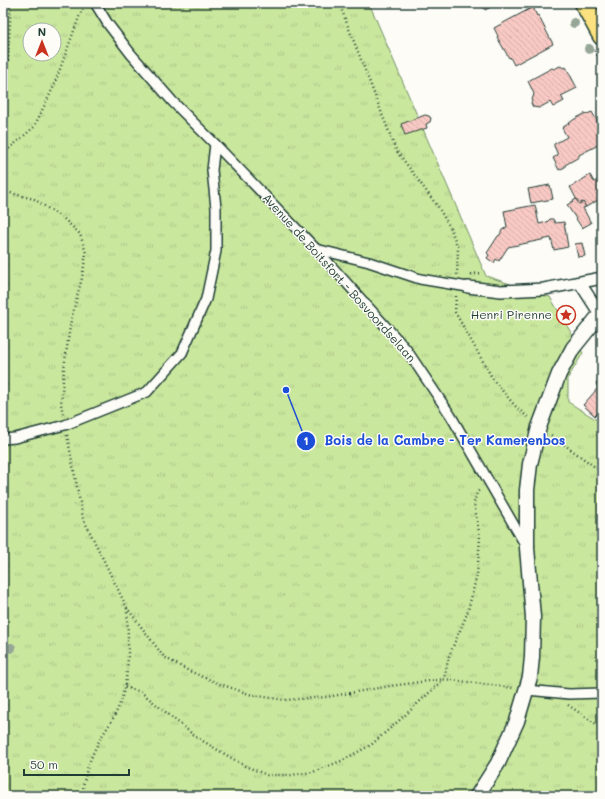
<svg xmlns="http://www.w3.org/2000/svg" width="605" height="799" font-family="Mali,sans-serif">
  <defs>
    <pattern id="grass-tufts" width="24" height="20" patternUnits="userSpaceOnUse"><rect width="24" height="20" fill="#cae79e"/><path d="M3 7l-1-3M5 7V3M7 7l1-3M15 17l-1-3M17 17v-4M19 17l1-3" fill="none" stroke="#adc789"/></pattern>
    <pattern id="building-back-hatch" width="6" height="6" patternUnits="userSpaceOnUse"><rect width="6" height="6" fill="#f9c9c4"/><path d="M-1 5l2 2M0 0l6 6M5-1l2 2" fill="none" stroke="#d5aea9"/></pattern>
  </defs>
  <rect width="100%" height="100%" fill="#fdfcf7"/>
  <filter id="ink" filterUnits="userSpaceOnUse"><feTurbulence type="fractalNoise" baseFrequency=".025" numOctaves="2"/><feDisplacementMap in="SourceGraphic" scale="8" xChannelSelector="R" yChannelSelector="G"/><feConvolveMatrix kernelMatrix="1 2 1 2 8 2 1 2 1" color-interpolation-filters="sRGB"/></filter>
  <g filter="url(#ink)">
    <path fill="url(#grass-tufts)" stroke="#749269" fill-rule="evenodd" d="M 3,3 L 369,3 L 486,276 L 550,297 L 583,353 L 568,378 L 568,402 L 602,423 L 602,796 L 3,796 ZM 30,30 L 54,30 L 54,54 L 30,54 Z"/>
    <g fill="url(#building-back-hatch)" stroke="#1f3d34">
      <polygon points="481,3 498,3 485,10"/>
      <polygon points="533,7 537,16 538,15 553,44 514,65 510,57 509,58 497,37 498,36 494,28"/>
      <polygon points="560,66 564,68 566,67 577,88 561,96 564,101 553,107 550,102 539,108 533,107 531,103 534,94 528,81 552,68 554,69"/>
      <polygon points="592,112 602,130 602,143 579,155 579,157 565,165 565,167 559,170 553,158 558,155 554,146 554,144 567,137 562,128 572,121 573,120 586,113 587,114"/>
      <polygon points="425,115 429,116 431,118 430,122 426,124 427,128 405,135 401,124"/>
      <polygon points="590,175 594,182 602,178 602,198 586,207 583,202 579,204 570,187"/>
      <polygon points="550,185 553,199 531,203 528,189"/>
      <polygon points="576,199 579,204 583,202 586,207 583,208 591,223 582,228 567,205"/>
      <polygon points="535,205 539,224 547,222 550,219 553,219 555,223 564,222 568,247 554,250 551,238 508,247 499,261 496,259 494,263 487,258 489,255 487,253 498,236 500,235 502,230 507,227 504,211"/>
      <polygon points="582,243 585,256 578,257 575,244"/>
      <polygon points="599,379 602,379 602,409 595,416 583,405 598,388 596,383"/>
    </g>
    <g fill="none" stroke-linecap="round" stroke-linejoin="round">
      <defs>
        <g id="pedestrian">
          <polyline points="95,3 108,24 131,54 173,102 215,144 316,249 406,349 451,416 526,546"/>
          <polyline points="316,249 369,262 420,279 468,287"/>
          <polyline points="3,439 15,438 65,425 147,392 182,353 206,299 216,251 216,208 212,170 215,144"/>
          <polyline points="527,690 569,694 602,693"/>
        </g>
        <g id="minor">
          <polyline points="580,283 600,314"/>
          <polyline points="468,287 501,291 544,289 602,278"/>
        </g>
        <polyline id="tertiary" points="477,796 498,763 517,721 530,677 532,657 533,617 527,548 527,490 530,464 539,427 559,374 573,348 602,312"/>
        <polyline id="primary" points="584,3 602,36"/>
      </defs>
      <use href="#pedestrian" stroke="#1f3d34" stroke-width="12"/>
      <use href="#minor" stroke="#1f3d34" stroke-width="14"/>
      <use href="#tertiary" stroke="#1f3d34" stroke-width="17"/>
      <use href="#primary" stroke="#1f3d34" stroke-width="21"/>
      <g stroke="#1f3d34" stroke-width="2.5" stroke-dasharray="1 3" stroke-linecap="butt">
        <polyline points="339,3 396,150 438,207 451,229 458,248 457,275"/>
        <polyline points="595,51 602,63"/>
        <polyline points="3,117 6,98 11,3"/>
        <polyline points="3,154 34,127 53,88 81,12 85,8"/>
        <polyline points="3,191 34,199 64,219 80,234 86,253 82,278 71,320 64,368 61,404 63,414"/>
        <polyline points="471,274 483,273"/>
        <polyline points="456,296 455,312 494,381 517,408 528,417"/>
        <polyline points="67,435 83,518 127,608 164,657 189,671 220,684 252,695 285,700 327,697 390,686 444,679 514,688"/>
        <polyline points="551,435 595,467 602,470"/>
        <polyline points="125,687 141,692 196,737 245,766 267,775 291,775 313,772 341,761 371,745 402,718 444,679 449,656 467,614 477,575 480,538 474,503 477,492 481,489"/>
        <polyline points="568,705 602,728"/>
        <path d="M 83,796 C 82,777 91,757 99,741 C 106,729 114,719 119,706 C 131,674 128,642 127,608"/>
      </g>
      <use href="#pedestrian" stroke="#fdfcf7" stroke-width="9"/>
      <use href="#minor" stroke="#fdfcf7" stroke-width="11"/>
      <use href="#tertiary" stroke="#fdfcf7" stroke-width="14"/>
      <use href="#primary" stroke="#fbe180" stroke-width="18"/>
    </g>
    <g fill="#96a697">
      <circle cx="574" cy="23" r="5"/>
      <circle cx="589" cy="49" r="5"/>
      <circle cx="11" cy="648" r="5"/>
    </g>
  </g>
  <defs>
    <symbol id="sight-ring" viewBox="-11 -11 22 22"><circle r="9.5" fill="#fdfcf7" stroke="#c8321e" stroke-width="1.5"/><path d="M0-6L1.8-2.2L6-1.7L2.9 1.2L3.7 5.4L0 3.3L-3.7 5.4L-2.9 1.2L-6-1.7L-1.8-2.2Z" fill="#c8321e"/></symbol>
  </defs>
  <g fill-rule="evenodd">
    <use href="#sight-ring" x="555" y="304" width="22" height="22"/>
  </g>
  <g text-anchor="middle" stroke-width="3" stroke-linejoin="round" paint-order="stroke">
    <g font-size="12" fill="#1f3d34" stroke="#fdfcf7">
      <text transform="translate(339 278) rotate(48)" y="4">Avenue de Boitsfort - Bosvoordselaan</text>
    </g>
    <g font-size="12" fill="#1f3d34" stroke="#fdfcf7" text-anchor="end">
      <text x="552" y="319">Henri Pirenne</text>
    </g>
  </g>
  <path fill="none" stroke="#1d4ed8" stroke-width="1.5" d="M286 390L306 441"/>
  <g fill="#1d4ed8" stroke="#fdfcf7" stroke-width="1.5">
    <circle cx="286" cy="390" r="4"/>
    <circle cx="306" cy="441" r="10"/>
  </g>
  <g font-size="12" text-anchor="middle" font-weight="bold" fill="#fff">
    <text x="306" y="445">1</text>
  </g>
  <g font-size="13" text-anchor="middle" font-weight="bold" fill="#1d4ed8" stroke="#fdfcf7" stroke-width="3" stroke-linejoin="round" paint-order="stroke">
    <text x="445" y="445">Bois de la Cambre - Ter Kamerenbos</text>
  </g>
  <rect width="605" height="799" fill="none" stroke="#fdfcf7" stroke-width="16"/>
  <rect x="8" y="8" width="589" height="783" fill="none" stroke="#1f3d34" stroke-width="1.5" filter="url(#ink)"/>
  <g transform="translate(42 42)"><circle r="19" fill="#fdfcf7" stroke="#a4b0a9"/>
  <path d="M0-3L7 15L0 10L-7 15Z" fill="#c8321e"/>
  <text y="-6" font-size="11" font-weight="bold" text-anchor="middle" fill="#1f3d34">N</text>
  </g>
  <path d="M24 769v6h105v-6" fill="none" stroke="#1f3d34" stroke-width="2"/>
  <text x="30" y="769" font-size="12" fill="#1f3d34" stroke="#fdfcf7" stroke-width="3" paint-order="stroke">50 m</text>
</svg>
